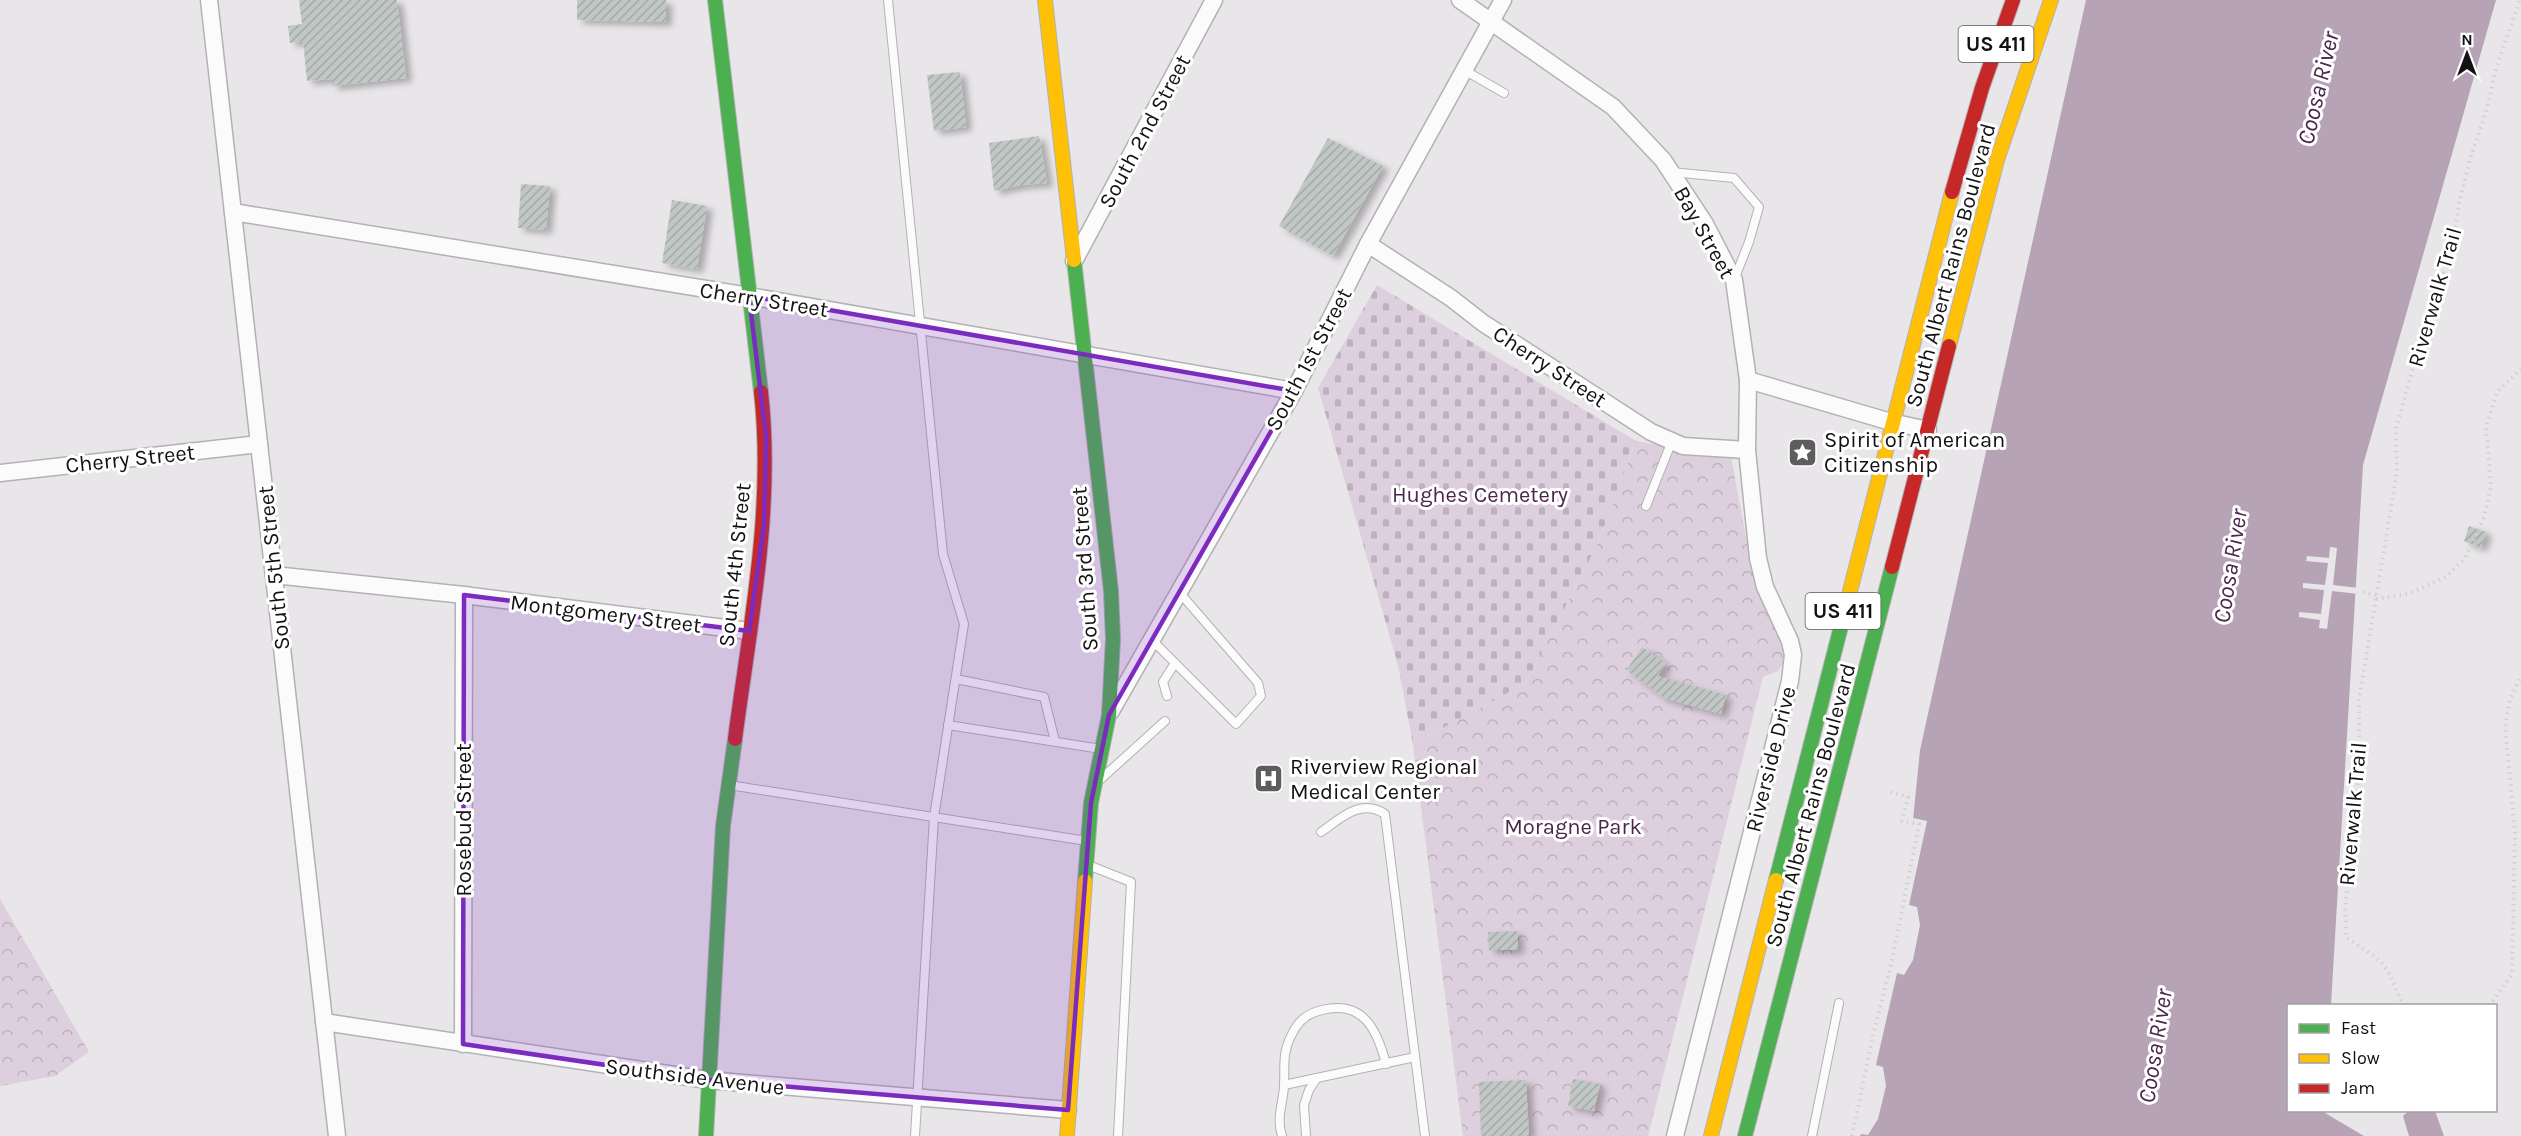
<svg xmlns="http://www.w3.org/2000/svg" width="2521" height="1136" font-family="Karla,sans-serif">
  <defs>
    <pattern id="forest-crowns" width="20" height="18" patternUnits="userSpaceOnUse" patternTransform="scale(1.5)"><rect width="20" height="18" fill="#ddcfdd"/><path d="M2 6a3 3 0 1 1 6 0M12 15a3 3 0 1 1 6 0" fill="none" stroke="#bdb1bd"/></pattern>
    <pattern id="cemetery-stones" width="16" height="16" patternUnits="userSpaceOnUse" patternTransform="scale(1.5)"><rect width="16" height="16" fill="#ddcfdd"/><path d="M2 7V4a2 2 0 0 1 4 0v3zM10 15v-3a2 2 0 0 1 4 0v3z" fill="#bdb1bd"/></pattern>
    <pattern id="building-hatch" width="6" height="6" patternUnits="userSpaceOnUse" patternTransform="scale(1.5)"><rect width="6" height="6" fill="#c0c7c5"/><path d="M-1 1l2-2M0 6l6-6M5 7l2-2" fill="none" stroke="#a4aaa8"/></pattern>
    <filter id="shadow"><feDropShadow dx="6" dy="4" stdDeviation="3" flood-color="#0004"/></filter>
  </defs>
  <rect width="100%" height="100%" fill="#e9e6e9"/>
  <g fill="url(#forest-crowns)">
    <polygon points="1636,441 1731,457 1754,580 1776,623 1785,651 1784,662 1778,671 1763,677 1648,1136 1463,1136 1413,744 1526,683 1597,545"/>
    <polygon points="0,899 89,1052 55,1076 0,1086"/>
  </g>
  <polygon fill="url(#cemetery-stones)" points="1377,285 1636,441 1597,545 1526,683 1413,744 1398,665 1318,388"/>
  <g fill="#b6a4b6">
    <polygon points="2086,0 2496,0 2363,465 2331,1005 2288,1006 2288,1110 2324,1111 2325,1113 2364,1136 1849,1136 1913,820 1920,750"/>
    <polygon points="2410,1110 2435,1111 2444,1136 2409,1136 2403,1116"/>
  </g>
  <g fill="#e9e6e9">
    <polygon points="2330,547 2337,548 2333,585 2359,588 2359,594 2332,591 2327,629 2319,628 2320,620 2299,617 2299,612 2321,614 2324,590 2303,588 2303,583 2325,585 2328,563 2306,561 2307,556 2329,558"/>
    <polygon points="1913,818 1927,821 1909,905 1917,907 1920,925 1913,960 1904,975 1897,973 1876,1065 1883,1067 1886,1086 1878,1119 1868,1135 1861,1134 1860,1136 1845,1136"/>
  </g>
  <g fill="url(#building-hatch)" filter="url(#shadow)">
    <polygon points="299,0 397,0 406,78 332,86 332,79 307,81 303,41 290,43 288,26 302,24"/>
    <polygon points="577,0 666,0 666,22 577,20"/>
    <polygon points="960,72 966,127 934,131 927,75"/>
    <polygon points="1039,136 1047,183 1021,185 994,191 989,143"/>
    <polygon points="1328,138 1383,166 1333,256 1279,226"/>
    <polygon points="521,184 550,186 546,230 518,228"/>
    <polygon points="672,200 707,206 697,269 662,263"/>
    <polygon points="2469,526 2486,532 2481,548 2464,541"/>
    <polygon points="1642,647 1666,664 1658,676 1726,695 1721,714 1664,698 1624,668 1628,668"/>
    <polygon points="1517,931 1518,950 1489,950 1488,932"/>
    <polygon points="1573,1079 1600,1084 1594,1111 1568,1106"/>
    <polygon points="1526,1080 1529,1136 1481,1136 1479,1082"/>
  </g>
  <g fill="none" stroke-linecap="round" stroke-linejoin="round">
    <defs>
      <g id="lane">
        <polyline points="888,0 943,554 964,624 934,817 915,1136"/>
        <polyline points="1464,70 1504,93"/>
        <polyline points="1671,172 1734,178 1759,207 1749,242 1734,280"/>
        <polyline points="1646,506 1672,441"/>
        <polyline points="1152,640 1236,724 1261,696 1258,683 1179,592"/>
        <polyline points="956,679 1044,697 1055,741"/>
        <polyline points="1167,696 1163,682 1175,663"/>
        <polyline points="948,725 1101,749"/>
        <polyline points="1102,778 1165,721"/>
        <polyline points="729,785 1087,841"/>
        <path d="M 1321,832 C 1341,818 1361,798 1385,814 L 1425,1136"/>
        <polyline points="1088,865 1131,882 1118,1136"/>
        <polyline points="1284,1085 1415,1057"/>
        <path d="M 1282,1136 C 1276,1118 1283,1104 1284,1086 C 1285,1068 1282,1053 1291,1036 C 1298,1021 1306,1014 1322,1010 C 1363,1000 1377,1029 1386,1064"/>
        <polyline points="1306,1136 1304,1105 1309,1090 1317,1078"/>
        <polyline points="1812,1136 1839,1003"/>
      </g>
      <g id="street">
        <polyline points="209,0 337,1136"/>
        <polyline points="1460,0 1613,107 1663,160 1705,224 1734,280 1748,380 1747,450 1758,558 1765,587 1790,641 1793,655 1790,681 1675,1136"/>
        <polyline points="233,212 749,296 1294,391"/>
        <polyline points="1368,244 1451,298 1483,323 1651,432 1683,446 1747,450"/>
        <polyline points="1074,261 1214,0"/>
        <polyline points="1748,380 1891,422 1928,430"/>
        <polyline points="0,473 259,444"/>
        <polyline points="274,575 464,595 749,631"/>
        <polyline points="1111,711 1294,391 1368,244 1503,0"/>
        <polyline points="324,1022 708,1080 1068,1110"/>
        <polyline points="463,1044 464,595"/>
      </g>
      <g id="fast">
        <polyline points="715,0 761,392"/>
        <polyline points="1074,260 1111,591 1113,639 1109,715 1091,803 1085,881"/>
        <polyline points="1776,880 1847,603"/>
        <polyline points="706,1136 723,826 735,739"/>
        <polyline points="1745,1136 1892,567"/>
      </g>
      <g id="slow">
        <polyline points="1045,0 1074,260"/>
        <polyline points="1949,346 1997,160 2051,0"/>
        <polyline points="1847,603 1952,192"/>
        <polyline points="1067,1136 1085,881"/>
        <polyline points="1711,1136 1776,880"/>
      </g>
      <g id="jam">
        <polyline points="1952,192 1982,88 2013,0"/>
        <polyline points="1892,567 1949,346"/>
        <path d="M 735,739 C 750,624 774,508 761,392"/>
      </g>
    </defs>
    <use href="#lane" stroke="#b3b1b3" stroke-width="10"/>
    <use href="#street" stroke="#b3b1b3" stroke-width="19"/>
    <use href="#fast" stroke="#b3b1b3" stroke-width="16"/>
    <use href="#slow" stroke="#b3b1b3" stroke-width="16"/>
    <use href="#jam" stroke="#b3b1b3" stroke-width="16"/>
    <g stroke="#d1d1d1" stroke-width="4" stroke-dasharray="1.5 4.5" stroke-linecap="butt">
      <polyline points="2363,592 2376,595"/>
      <polyline points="2376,599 2411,593 2446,577 2465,558 2484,517 2491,486 2486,427 2497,392 2521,369"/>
      <path d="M 2405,1006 C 2396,995 2394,979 2385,967 C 2379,957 2357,946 2346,937 L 2345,907 L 2359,768 L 2359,700 L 2397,472 L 2396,428 L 2426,321 L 2453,247 L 2459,203 L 2470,159 L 2486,112 L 2497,65 L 2520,0"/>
      <polyline points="2489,1006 2512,974 2515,833 2505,727 2510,699 2521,676"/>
      <polyline points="1852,1136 1873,1035 1892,961 1919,824 1902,821 1908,797 1887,791"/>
    </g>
    <use href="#lane" stroke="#fcfbfc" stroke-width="8"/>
    <use href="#street" stroke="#fcfbfc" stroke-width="16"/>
    <use href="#fast" stroke="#4caf50" stroke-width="14"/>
    <use href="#slow" stroke="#ffc107" stroke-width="14"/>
    <use href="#jam" stroke="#c62828" stroke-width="14"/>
  </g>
  <path fill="#7b2cbf" fill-opacity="0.2" stroke="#7b2cbf" stroke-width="4.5" stroke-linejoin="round" d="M 749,296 L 1294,391 L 1109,715 L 1091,803 L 1068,1110 L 708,1080 L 463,1044 L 464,595 L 749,631 L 764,524 L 766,437 Z"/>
  <defs>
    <symbol id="sight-square" viewBox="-11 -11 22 22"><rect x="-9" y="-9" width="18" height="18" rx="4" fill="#5e5c5e" stroke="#fff"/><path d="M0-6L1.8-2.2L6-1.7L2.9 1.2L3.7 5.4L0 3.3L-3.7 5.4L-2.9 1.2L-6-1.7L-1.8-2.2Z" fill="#fff"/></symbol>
    <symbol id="hospital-square" viewBox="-11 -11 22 22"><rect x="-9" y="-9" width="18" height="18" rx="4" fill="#5e5c5e" stroke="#fff"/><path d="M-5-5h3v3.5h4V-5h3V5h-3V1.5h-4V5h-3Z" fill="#fff"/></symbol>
  </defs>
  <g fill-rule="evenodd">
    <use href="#sight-square" x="1786" y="436" width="33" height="33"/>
    <use href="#hospital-square" x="1252" y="762" width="33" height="33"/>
  </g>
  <g text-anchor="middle" stroke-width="6" stroke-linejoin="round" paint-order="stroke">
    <g fill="#fff" stroke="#5a585a" stroke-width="1.5">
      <rect x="1958.5" y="26" width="75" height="36" rx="4.5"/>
      <rect x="1805.5" y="593" width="75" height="36" rx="4.5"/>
    </g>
    <g font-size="21" font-weight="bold" fill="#131113">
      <text x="1996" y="51">US 411</text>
      <text x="1843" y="618">US 411</text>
    </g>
    <g font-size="22" fill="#131113" stroke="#fff">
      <text transform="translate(1144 131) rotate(-62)" y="8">South 2nd Street</text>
      <text transform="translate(1705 232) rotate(61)" y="8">Bay Street</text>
      <text transform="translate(1950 265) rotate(-75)" y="8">South Albert Rains Boulevard</text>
      <text transform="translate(2434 297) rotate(-74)" y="8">Riverwalk Trail</text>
      <text transform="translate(764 299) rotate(9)" y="8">Cherry Street</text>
      <text transform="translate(1308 359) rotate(-62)" y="8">South 1st Street</text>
      <text transform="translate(1550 366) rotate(33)" y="8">Cherry Street</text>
      <text transform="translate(130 458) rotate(-6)" y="8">Cherry Street</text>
      <text transform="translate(734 565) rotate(-84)" y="8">South 4th Street</text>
      <text transform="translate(273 568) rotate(-96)" y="8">South 5th Street</text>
      <text transform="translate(1084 569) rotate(-94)" y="8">South 3rd Street</text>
      <text transform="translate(606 613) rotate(7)" y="8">Montgomery Street</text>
      <text transform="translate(1770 759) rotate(-76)" y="8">Riverside Drive</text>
      <text transform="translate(1810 805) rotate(-75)" y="8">South Albert Rains Boulevard</text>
      <text transform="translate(2352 814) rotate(-85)" y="8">Riverwalk Trail</text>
      <text transform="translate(463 820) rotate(-90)" y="8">Rosebud Street</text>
      <text transform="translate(695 1076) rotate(7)" y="8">Southside Avenue</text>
    </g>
    <g font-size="22" fill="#131113" stroke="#fff" text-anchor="start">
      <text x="1824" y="447">Spirit of American<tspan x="1824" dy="25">Citizenship</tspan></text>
      <text x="1290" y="774">Riverview Regional<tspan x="1290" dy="25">Medical Center</tspan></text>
    </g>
    <g font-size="22" fill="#4b274b" stroke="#fff">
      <text x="1480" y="502">Hughes Cemetery</text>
      <text x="1573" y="834">Moragne Park</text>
    </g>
    <g font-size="24" font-style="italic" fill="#4a274b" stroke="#fff">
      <text transform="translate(2318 88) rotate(-77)" y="8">Coosa River</text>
      <text transform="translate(2230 566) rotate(-81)" y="8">Coosa River</text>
      <text transform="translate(2155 1046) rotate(-81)" y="8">Coosa River</text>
    </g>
  </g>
  <rect x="2287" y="1004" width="210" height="108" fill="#ffffff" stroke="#a1a0a1" stroke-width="1.5"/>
  <rect x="2299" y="1024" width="30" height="9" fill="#4caf50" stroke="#a1a0a1" stroke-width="1.5"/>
  <text x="2341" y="1034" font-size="18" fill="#131113">Fast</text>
  <rect x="2299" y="1054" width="30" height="9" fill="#ffc107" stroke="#a1a0a1" stroke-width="1.5"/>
  <text x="2341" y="1064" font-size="18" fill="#131113">Slow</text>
  <rect x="2299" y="1084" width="30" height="9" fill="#c62828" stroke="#a1a0a1" stroke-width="1.5"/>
  <text x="2341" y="1094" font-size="18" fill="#131113">Jam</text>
  <g transform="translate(2467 54)" stroke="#ffffff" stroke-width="4.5" paint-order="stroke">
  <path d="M0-4.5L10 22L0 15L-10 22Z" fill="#131113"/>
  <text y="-9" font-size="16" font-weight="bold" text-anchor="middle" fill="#131113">N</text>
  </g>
</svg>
